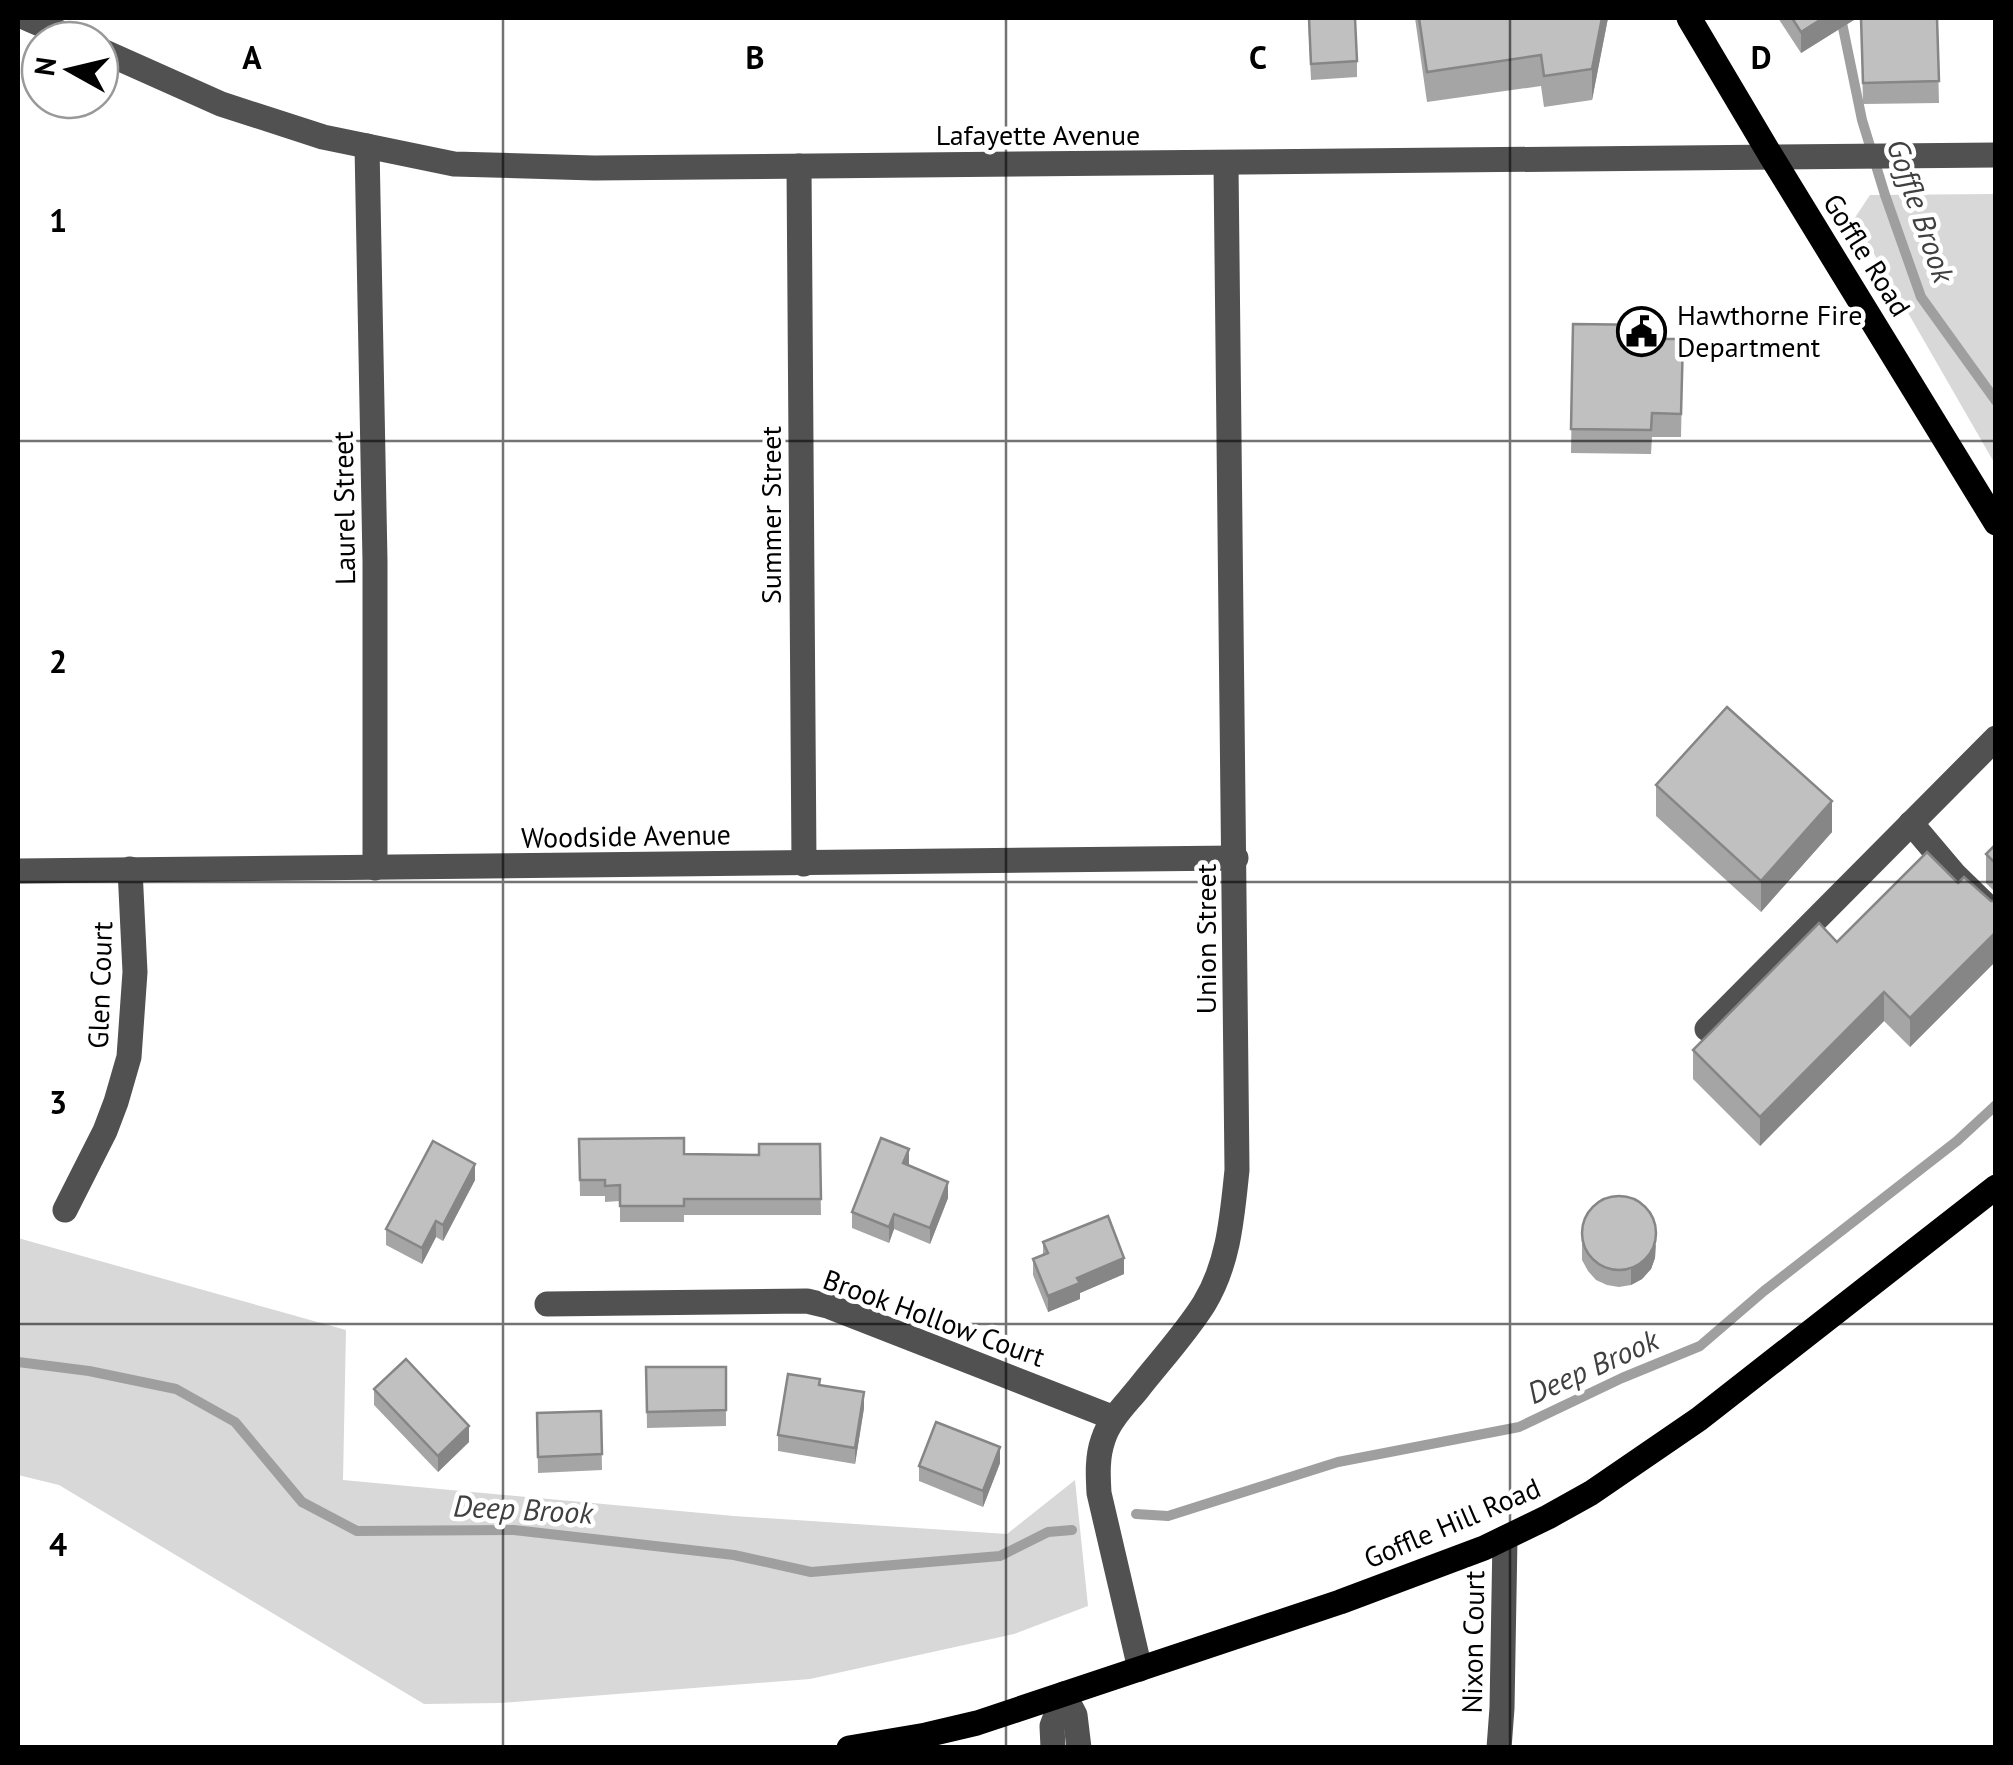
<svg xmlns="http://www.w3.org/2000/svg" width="2013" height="1765" font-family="'PT Sans',sans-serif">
  <rect width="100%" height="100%" fill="#fff"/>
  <g fill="#d8d8d8">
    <polygon points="1995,194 1996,194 1995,464 1854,219 1870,195"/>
    <polygon points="18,1238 346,1330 343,1480 734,1516 1007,1534 1075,1480 1088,1606 1014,1634 810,1679 500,1703 424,1704 59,1485 18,1475"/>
  </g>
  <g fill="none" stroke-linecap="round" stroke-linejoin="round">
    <g stroke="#9f9f9f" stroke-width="10">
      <polyline points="1841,18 1862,120 1885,195 1921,297 1996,401"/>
      <polyline points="18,1362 89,1371 176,1389 235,1422 302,1502 357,1531 514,1530 734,1555 811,1572 1000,1556 1048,1532 1072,1530"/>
      <polyline points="1136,1514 1168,1516 1338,1462 1519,1427 1622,1378 1700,1346 1764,1291 1957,1141 1996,1105"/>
    </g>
    <g stroke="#515151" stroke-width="25">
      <polyline points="26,18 77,40"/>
      <polyline points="100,50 221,104 323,137 454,164 594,168 1996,155"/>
      <polyline points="367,146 375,561 375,868"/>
      <polyline points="799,166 804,864"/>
      <polyline points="1911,823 1955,875 1996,915"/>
      <polyline points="18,871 1236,858"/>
      <polyline points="1707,1029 1996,738"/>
      <polyline points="65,1210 105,1131 116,1102 129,1057 135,972 130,869"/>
      <polyline points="547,1304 807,1301 828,1306 1114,1418"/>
      <path d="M 1140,1669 L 1099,1493 C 1098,1475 1097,1457 1103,1440 C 1109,1420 1125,1405 1138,1389 C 1160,1361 1185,1334 1204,1304 C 1229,1263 1232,1217 1237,1170 L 1226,164"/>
      <polyline points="1064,1694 1075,1715 1079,1748"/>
      <polyline points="1053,1748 1052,1726 1064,1694"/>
      <polyline points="1499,1748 1502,1708 1505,1538"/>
    </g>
    <g stroke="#000" stroke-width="25">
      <polyline points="1689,18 1771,156 1996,523"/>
      <polyline points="849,1748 926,1735 977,1723 1340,1602 1484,1548 1548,1517 1591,1493 1699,1419 1996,1187"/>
    </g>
  </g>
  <g fill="#a5a5a5">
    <polygon points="1308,18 1357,61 1357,77 1311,80"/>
    <polygon points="1415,18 1608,18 1592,100 1544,107 1541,86 1427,102"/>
    <polygon points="1778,18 1857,18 1801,53"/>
    <polygon points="1861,18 1937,18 1939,103 1863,104"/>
    <polygon points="1573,324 1651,339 1683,339 1681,437 1652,437 1651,454 1571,453"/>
    <polygon points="1656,785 1832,832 1761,912 1656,816"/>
    <polygon points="1996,844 1996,893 1986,883 1986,854"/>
    <polygon points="1958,883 1991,901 1996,901 1996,961 1910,1047 1884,1021 1760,1146 1693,1079 1693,1050 1837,942"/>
    <polygon points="579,1139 684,1154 759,1155 820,1144 821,1215 684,1215 684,1222 620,1222 620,1201 605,1202 605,1196 580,1196"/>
    <polygon points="908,1165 948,1198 930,1244 894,1229 889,1243 852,1228 852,1212"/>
    <polygon points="475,1180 443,1241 436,1237 422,1264 386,1245 386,1229"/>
    <polygon points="1043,1242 1124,1274 1080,1293 1080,1299 1048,1312 1033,1275 1033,1259 1043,1255"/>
    <polygon points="1582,1244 1656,1245 1655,1258 1651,1269 1642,1279 1631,1285 1619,1287 1607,1285 1596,1280 1588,1271 1582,1260"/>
    <polygon points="646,1367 726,1367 726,1426 647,1428"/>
    <polygon points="820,1385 864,1408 855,1464 778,1451 778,1435"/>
    <polygon points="374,1389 469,1442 438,1472 374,1405"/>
    <polygon points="601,1411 602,1470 538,1473 537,1413"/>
    <polygon points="1000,1463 983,1507 919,1481 919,1466"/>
  </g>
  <g fill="#868686">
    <polygon points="1602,18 1608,18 1592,100 1592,69"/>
    <polygon points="1823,18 1857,18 1801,53 1801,32"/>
    <polygon points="1832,801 1832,832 1761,912 1761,881"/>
    <polygon points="1996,932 1996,961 1910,1047 1910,1018"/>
    <polygon points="1884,992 1884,1021 1760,1146 1760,1117"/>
    <polygon points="909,1149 909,1165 903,1163"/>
    <polygon points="475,1164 475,1180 443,1241 443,1225"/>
    <polygon points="948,1182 948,1198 930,1244 930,1228"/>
    <polygon points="894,1214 894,1229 889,1243 889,1227"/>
    <polygon points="436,1221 436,1237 422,1264 422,1248"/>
    <polygon points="1656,1229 1655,1258 1651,1269 1642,1279 1631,1285 1631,1269"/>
    <polygon points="1124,1258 1124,1274 1080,1293 1080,1299 1048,1312 1048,1296 1077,1278"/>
    <polygon points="864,1392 864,1408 855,1464 855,1448"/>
    <polygon points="469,1426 469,1442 438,1472 438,1456"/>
    <polygon points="1000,1447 1000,1463 983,1507 983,1491"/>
  </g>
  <g fill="#c0c0c0" stroke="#868686" stroke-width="2.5">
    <polygon points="1309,18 1355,18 1357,61 1311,64"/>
    <polygon points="1419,18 1602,18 1592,69 1544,76 1541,55 1427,72"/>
    <polygon points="1792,18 1823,18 1801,32"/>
    <polygon points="1861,18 1937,18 1939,81 1863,83"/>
    <polygon points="1573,324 1651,325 1651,339 1683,339 1681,414 1652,413 1651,430 1571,429"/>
    <polygon points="1727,707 1832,801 1761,881 1656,785"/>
    <polygon points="1996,844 1996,864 1986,854"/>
    <polygon points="1927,852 1958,883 1964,877 1991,901 1996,901 1996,932 1910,1018 1884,992 1760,1117 1693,1050 1819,923 1837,942"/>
    <polygon points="684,1138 684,1154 759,1155 759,1144 820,1144 821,1199 684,1199 684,1206 620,1206 620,1185 605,1186 605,1180 580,1180 579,1139"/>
    <polygon points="881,1138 909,1149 903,1163 948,1182 930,1228 894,1214 889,1227 852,1212"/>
    <polygon points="433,1141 475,1164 443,1225 436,1221 422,1248 386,1229"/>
    <circle cx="1619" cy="1233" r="37"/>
    <polygon points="1108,1216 1124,1258 1077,1278 1080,1283 1048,1296 1033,1259 1048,1253 1043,1242"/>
    <polygon points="406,1359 469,1426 438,1456 374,1389"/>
    <polygon points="646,1367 726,1367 726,1410 647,1412"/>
    <polygon points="788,1374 820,1379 819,1385 864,1392 855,1448 778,1435"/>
    <polygon points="601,1411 602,1454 538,1457 537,1413"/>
    <polygon points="936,1422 1000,1447 983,1491 919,1466"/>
  </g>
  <path fill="none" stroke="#000" stroke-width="2.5" stroke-opacity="0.55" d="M 503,18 L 503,1748M 1006,18 L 1006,1748M 1510,18 L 1510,1748M 18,441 L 1996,441M 18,882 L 1996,882M 18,1324 L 1996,1324"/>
  <defs>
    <symbol id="civic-ring" viewBox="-11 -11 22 22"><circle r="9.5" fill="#fff" stroke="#000" stroke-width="1.5"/><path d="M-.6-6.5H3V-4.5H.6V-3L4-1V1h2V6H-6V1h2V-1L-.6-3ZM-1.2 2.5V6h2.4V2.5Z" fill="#000"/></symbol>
  </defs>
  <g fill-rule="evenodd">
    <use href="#civic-ring" x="1614" y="304" width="55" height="55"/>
  </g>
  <g text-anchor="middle" stroke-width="9" stroke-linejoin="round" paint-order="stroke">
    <g font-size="28" fill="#000" stroke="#fff">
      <text x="1038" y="145">Lafayette Avenue</text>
      <text transform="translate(1867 255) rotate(58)" y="10">Goffle Road</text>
      <text transform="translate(344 508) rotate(-91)" y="10">Laurel Street</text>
      <text transform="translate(771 515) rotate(-90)" y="10">Summer Street</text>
      <text transform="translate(626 836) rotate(-1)" y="10">Woodside Avenue</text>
      <text transform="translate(1206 939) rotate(-90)" y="10">Union Street</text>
      <text transform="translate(100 985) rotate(-88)" y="10">Glen Court</text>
      <text transform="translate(934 1318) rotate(20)" y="10">Brook Hollow Court</text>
      <text transform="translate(1452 1523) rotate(-23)" y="10">Goffle Hill Road</text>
      <text transform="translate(1473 1642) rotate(-89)" y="10">Nixon Court</text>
    </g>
    <g font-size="28" fill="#000" stroke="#fff" text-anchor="start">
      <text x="1677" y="325">Hawthorne Fire<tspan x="1677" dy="32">Department</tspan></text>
    </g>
    <g font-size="30" font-style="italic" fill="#404040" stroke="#fff">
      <text transform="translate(1920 211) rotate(71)" y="10">Goffle Brook</text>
      <text transform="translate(1593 1367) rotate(-24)" y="10">Deep Brook</text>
      <text transform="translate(523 1510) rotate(3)" y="10">Deep Brook</text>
    </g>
  </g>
  <g font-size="32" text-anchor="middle" font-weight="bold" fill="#000" stroke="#fff" stroke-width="9" stroke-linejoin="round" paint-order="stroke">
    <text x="252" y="69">A</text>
    <text x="755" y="69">B</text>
    <text x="1258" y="69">C</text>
    <text x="1761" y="69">D</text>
    <text x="58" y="232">1</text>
    <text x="58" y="673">2</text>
    <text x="58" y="1114">3</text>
    <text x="58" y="1556">4</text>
  </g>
  <rect width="2013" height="1765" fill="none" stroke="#000000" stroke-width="40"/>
  <g transform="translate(70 70) rotate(278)"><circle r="48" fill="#ffffff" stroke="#999999" stroke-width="2.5"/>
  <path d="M0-8L18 38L0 25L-18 38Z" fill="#000000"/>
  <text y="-15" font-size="28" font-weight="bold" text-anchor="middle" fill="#000000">N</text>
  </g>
</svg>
